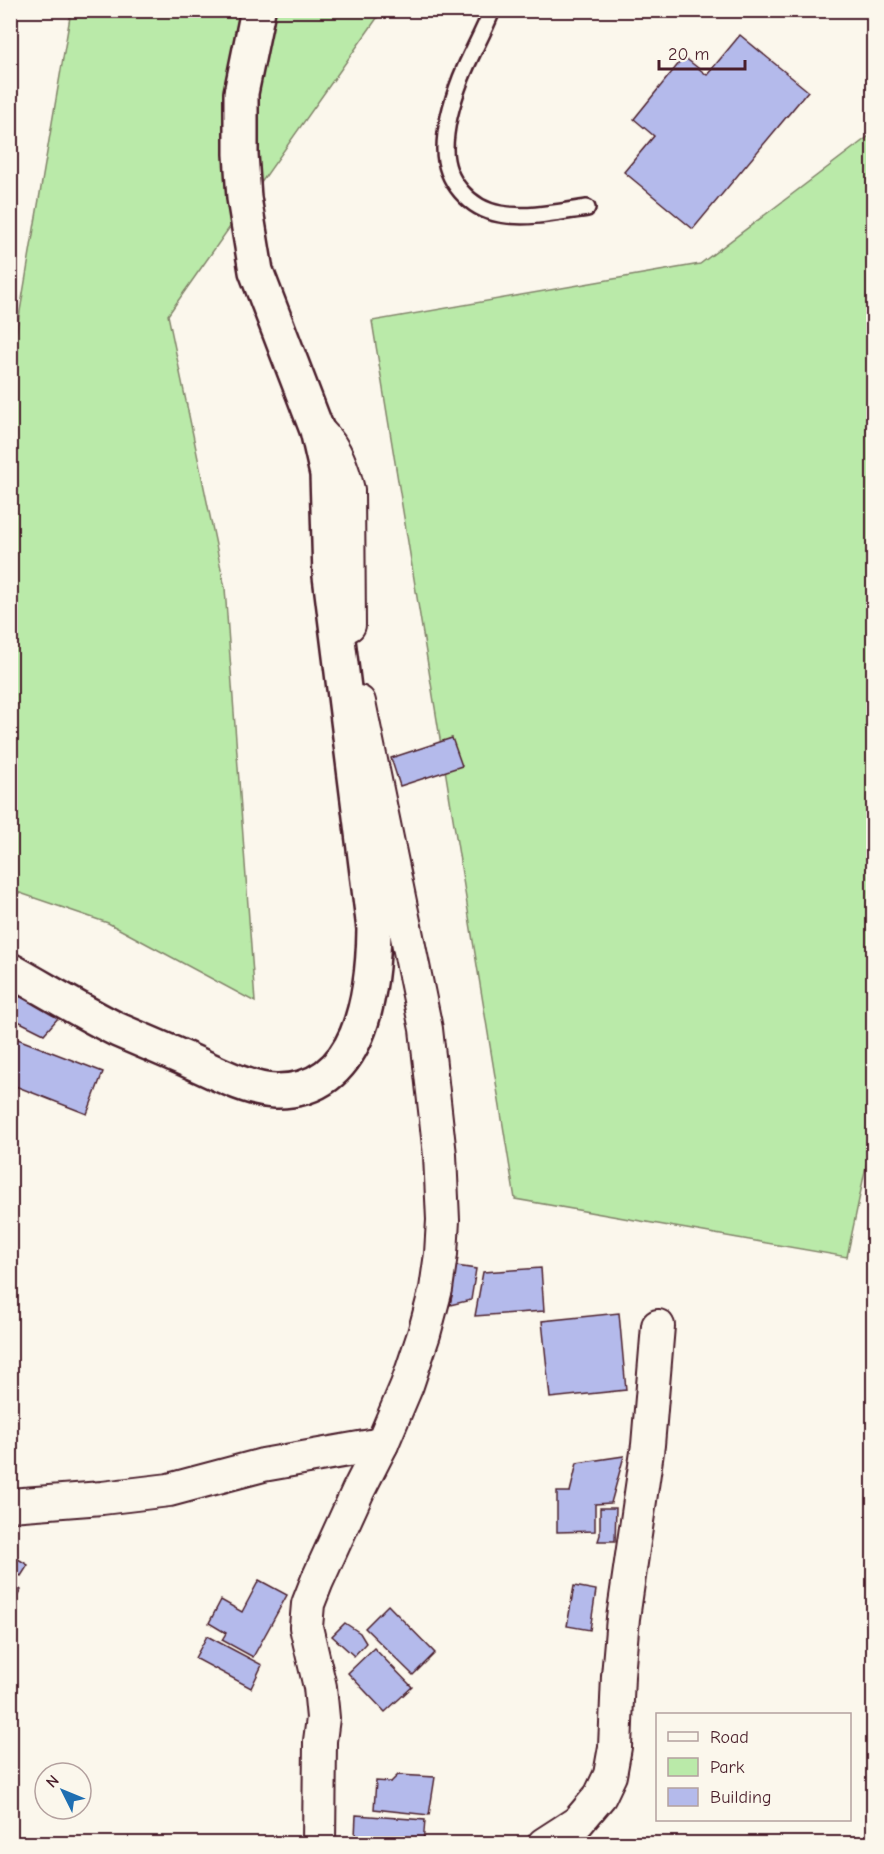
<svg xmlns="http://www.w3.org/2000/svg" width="884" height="1854" font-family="'Comic Neue',sans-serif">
  <rect width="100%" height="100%" fill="#fbf7ec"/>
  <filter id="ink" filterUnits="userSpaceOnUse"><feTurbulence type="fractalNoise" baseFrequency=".0167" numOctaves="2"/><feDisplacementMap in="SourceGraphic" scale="12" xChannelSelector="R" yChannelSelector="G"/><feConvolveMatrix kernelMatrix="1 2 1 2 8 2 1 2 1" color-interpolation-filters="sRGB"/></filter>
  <g filter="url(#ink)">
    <g fill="#baeaa9" stroke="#82846a" stroke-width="1.5">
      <polygon points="71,11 382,11 168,315 225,588 255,1002 108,923 11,890 11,364"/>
      <polygon points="873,133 874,1128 847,1257 515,1199 372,321 700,264"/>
    </g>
    <g fill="#b4baeb" stroke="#4a1f2b" stroke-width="1.5">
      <polygon points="740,35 808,91 693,229 624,172 654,136 634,119 684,57 707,75"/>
      <polygon points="452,738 462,766 400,786 391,758"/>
      <polygon points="10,991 59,1017 44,1034 10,1017"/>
      <polygon points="15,1038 103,1072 87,1114 10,1084 10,1050"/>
      <polygon points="456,1266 476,1269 471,1300 450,1305"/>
      <polygon points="541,1268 544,1311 475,1316 483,1272"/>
      <polygon points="619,1313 626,1390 550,1398 542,1321"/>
      <polygon points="624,1456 611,1503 595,1504 595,1531 557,1532 557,1492 570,1492 577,1463"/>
      <polygon points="600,1508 616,1508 615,1541 598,1541 600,1535"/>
      <polygon points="10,1554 28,1565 21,1576 10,1570"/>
      <polygon points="259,1580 287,1595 253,1657 222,1640 226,1633 209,1623 221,1600 242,1612"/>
      <polygon points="10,1584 21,1590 10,1608"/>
      <polygon points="574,1586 596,1590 590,1630 567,1626"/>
      <polygon points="388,1605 435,1653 413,1675 365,1628"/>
      <polygon points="345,1623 360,1633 366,1643 354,1656 332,1636"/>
      <polygon points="207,1636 262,1665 251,1688 195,1658"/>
      <polygon points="374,1648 412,1687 385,1712 348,1673"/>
      <polygon points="398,1775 435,1777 429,1815 374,1809 376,1781 391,1782"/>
      <polygon points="356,1815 425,1820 423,1844 365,1844 366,1837 355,1837"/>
    </g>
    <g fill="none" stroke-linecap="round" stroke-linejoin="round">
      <defs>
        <path id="service" d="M 492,10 C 483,34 470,55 461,78 C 453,99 445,126 445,149 C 445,181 470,209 500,214 C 529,219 559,212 587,208"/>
        <g id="minor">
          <path d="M 321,434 C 336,449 343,469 348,490 L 349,625"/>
          <polyline points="10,1505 102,1498 169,1490 263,1465 382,1444"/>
          <polyline points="319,1844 320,1741 323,1718 320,1687 306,1627 308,1604 317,1581 358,1491 382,1444 407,1385 424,1334 436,1289 441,1254 443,1220 440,1155 426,1029 359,702"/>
          <polyline points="544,1844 578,1822 600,1796 610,1775 615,1747 618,1676 623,1618 648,1445 658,1326"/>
        </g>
        <path id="tertiary" d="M 10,970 C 46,990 82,1012 118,1030 C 139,1039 160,1048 181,1057 C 207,1068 246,1090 275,1091 C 361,1093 373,994 374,929 L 330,576 L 327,474 L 317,430 L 256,271 L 244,198 L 241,154 L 241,93 L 258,10"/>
      </defs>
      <use href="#service" stroke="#4a1f2b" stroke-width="20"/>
      <use href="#minor" stroke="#4a1f2b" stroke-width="36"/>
      <use href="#tertiary" stroke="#4a1f2b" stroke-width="38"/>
      <use href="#service" stroke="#fbf7ec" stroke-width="15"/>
      <use href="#minor" stroke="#fbf7ec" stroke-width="32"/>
      <use href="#tertiary" stroke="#fbf7ec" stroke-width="33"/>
    </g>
  </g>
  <rect width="884" height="1854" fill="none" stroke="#fbf7ec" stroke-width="36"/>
  <rect x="18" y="18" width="848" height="1818" fill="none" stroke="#4a1f2b" stroke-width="2" filter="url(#ink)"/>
  <rect x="656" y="1713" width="195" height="108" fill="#fbf7ec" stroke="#b4a19f" stroke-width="1.5"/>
  <rect x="668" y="1732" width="30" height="9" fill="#fbf7ec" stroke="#b4a19f" stroke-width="1.5"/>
  <text x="710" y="1743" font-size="18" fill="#4a1f2b">Road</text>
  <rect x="668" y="1758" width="30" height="18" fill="#baeaa9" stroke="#b4a19f" stroke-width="1.5"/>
  <text x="710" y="1773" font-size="18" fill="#4a1f2b">Park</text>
  <rect x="668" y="1788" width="30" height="18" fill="#b4baeb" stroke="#b4a19f" stroke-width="1.5"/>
  <text x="710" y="1803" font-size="18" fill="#4a1f2b">Building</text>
  <g transform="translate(63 1791) rotate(313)"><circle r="28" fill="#fbf7ec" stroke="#b4a19f" stroke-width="1.5"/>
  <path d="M0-4.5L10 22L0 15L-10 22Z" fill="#1f6fb2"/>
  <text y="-9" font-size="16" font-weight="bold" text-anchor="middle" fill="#4a1f2b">N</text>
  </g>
  <path d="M659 60v9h86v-9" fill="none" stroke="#4a1f2b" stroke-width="3"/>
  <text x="668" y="60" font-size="18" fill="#4a1f2b" stroke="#fbf7ec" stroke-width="4.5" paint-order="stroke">20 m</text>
</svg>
